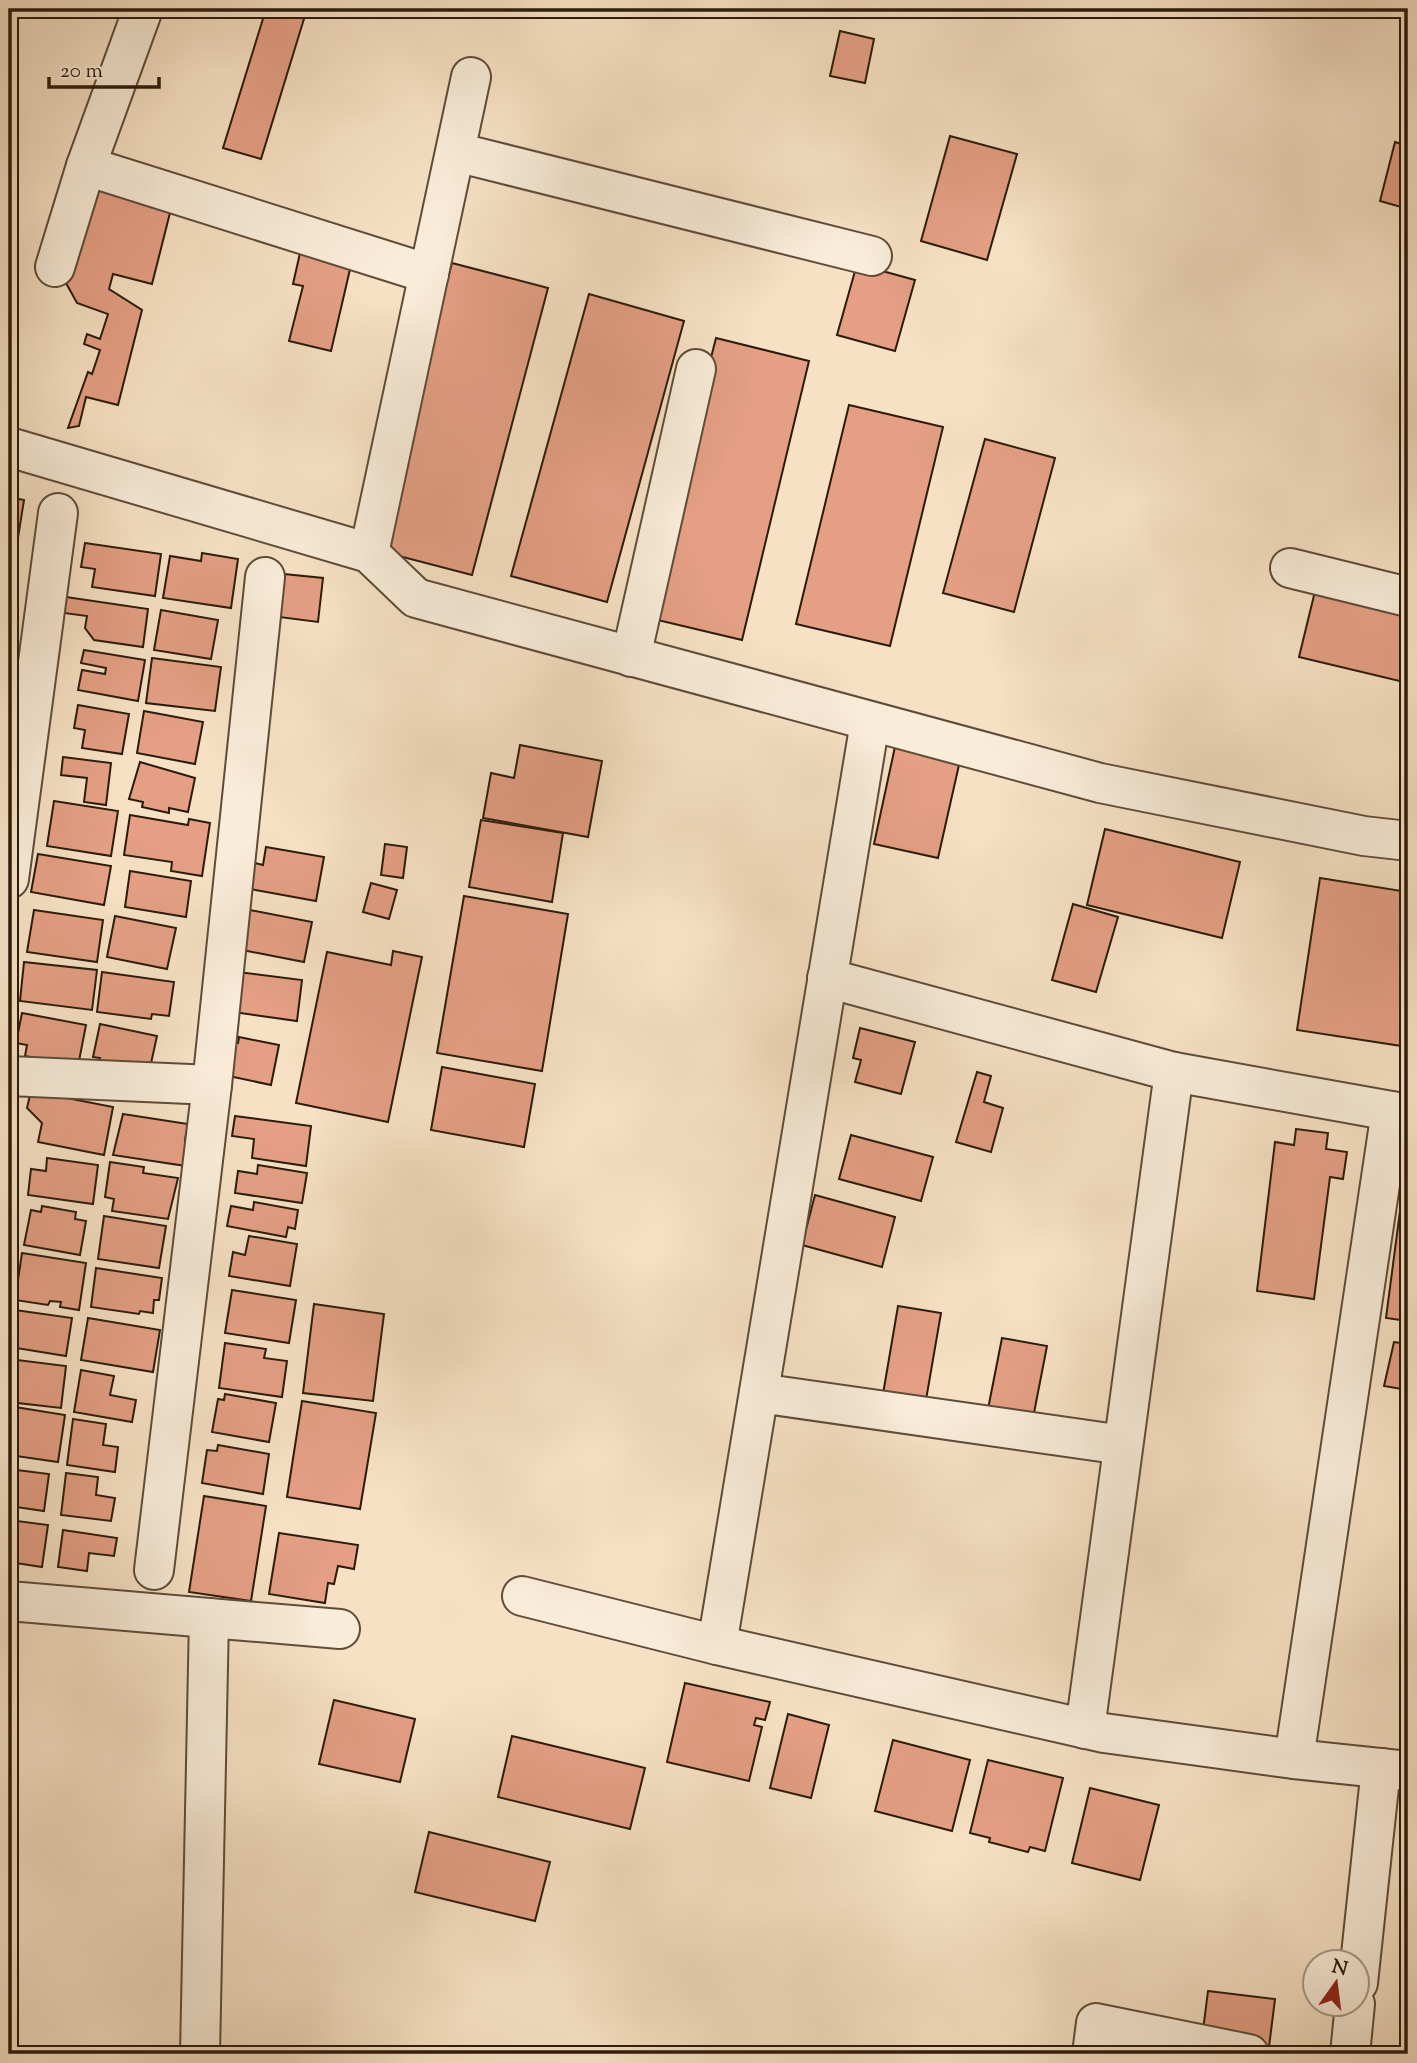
<svg xmlns="http://www.w3.org/2000/svg" width="1417" height="2063" font-family="'Sorts Mill Goudy',serif">
  <rect width="100%" height="100%" fill="#f6e1c4"/>
  <filter id="stains"><feTurbulence type="fractalNoise" baseFrequency=".00286" numOctaves="4"/><feColorMatrix values="0 0 0 0 .2 0 0 0 0 .09 0 0 0 0 .02 0 0 0 .5 -.17"/></filter>
  <radialGradient id="worn" r=".72"><stop offset=".6" stop-color="#630" stop-opacity="0"/><stop offset="1" stop-color="#630" stop-opacity=".3"/></radialGradient>
  <g fill="#e49f84" stroke="#2c1b0b" stroke-width="2">
    <polygon points="266,9 307,9 261,159 223,148"/>
    <polygon points="840,31 874,39 865,83 830,76"/>
    <polygon points="950,136 1017,154 987,260 921,241"/>
    <polygon points="1395,142 1408,146 1408,209 1380,201"/>
    <polygon points="92,184 172,205 152,284 113,274 109,289 142,310 118,405 86,397 79,426 68,428 88,372 92,374 100,350 84,344 87,334 100,339 108,314 77,303 66,283"/>
    <polygon points="300,253 351,265 331,351 289,341 303,286 293,284"/>
    <polygon points="452,263 548,288 472,575 376,550"/>
    <polygon points="857,264 915,280 895,351 837,335"/>
    <polygon points="589,294 684,321 607,602 511,576"/>
    <polygon points="716,338 809,361 742,640 645,617"/>
    <polygon points="849,405 943,427 890,646 796,624"/>
    <polygon points="985,439 1055,458 1014,612 943,593"/>
    <polygon points="9,497 24,500 17,544 9,542"/>
    <polygon points="85,543 161,554 155,596 92,587 95,569 81,567"/>
    <polygon points="202,553 238,559 231,608 163,598 170,556 201,561"/>
    <polygon points="9,555 17,557 11,596 9,596"/>
    <polygon points="284,574 323,578 318,622 279,617"/>
    <polygon points="1317,583 1408,605 1408,683 1299,657"/>
    <polygon points="66,597 148,609 143,647 94,640 85,628 87,616 64,613"/>
    <polygon points="161,610 218,620 211,659 154,650"/>
    <polygon points="84,650 145,660 138,701 78,690 82,670 105,674 106,668 81,663"/>
    <polygon points="152,658 221,667 215,711 146,703"/>
    <polygon points="78,705 129,714 122,754 82,748 85,730 74,728"/>
    <polygon points="144,711 203,722 195,764 137,753"/>
    <polygon points="896,742 961,756 938,858 874,844"/>
    <polygon points="520,745 602,761 588,837 483,818 491,773 514,778"/>
    <polygon points="63,757 111,763 106,805 84,802 87,778 61,775"/>
    <polygon points="140,762 195,778 188,812 169,808 169,813 142,807 143,802 129,799"/>
    <polygon points="54,801 118,811 111,856 47,846"/>
    <polygon points="130,815 188,825 189,819 210,823 202,876 171,871 172,862 124,855"/>
    <polygon points="481,820 563,833 552,902 469,887"/>
    <polygon points="1105,829 1240,862 1222,938 1087,905"/>
    <polygon points="385,844 407,847 403,878 381,875"/>
    <polygon points="266,847 324,857 316,901 250,889 255,863 263,865"/>
    <polygon points="38,854 111,866 104,905 31,892"/>
    <polygon points="130,871 191,881 186,917 125,907"/>
    <polygon points="1320,878 1408,892 1408,1047 1297,1030"/>
    <polygon points="371,883 397,890 389,919 363,912"/>
    <polygon points="464,896 568,914 542,1071 437,1053"/>
    <polygon points="1073,904 1118,917 1096,992 1052,980"/>
    <polygon points="34,910 103,920 97,962 27,952"/>
    <polygon points="250,910 312,922 304,962 242,950"/>
    <polygon points="115,916 176,928 167,969 107,957"/>
    <polygon points="393,951 422,957 388,1122 296,1103 327,952 391,965"/>
    <polygon points="24,962 97,970 92,1010 20,1001"/>
    <polygon points="102,972 174,982 169,1016 152,1014 151,1019 97,1012"/>
    <polygon points="238,972 302,980 297,1021 233,1012"/>
    <polygon points="22,1013 86,1025 78,1066 25,1056 27,1045 16,1043"/>
    <polygon points="100,1024 157,1036 150,1068 97,1065 100,1058 93,1057"/>
    <polygon points="860,1028 915,1042 901,1094 855,1082 861,1060 853,1058"/>
    <polygon points="239,1037 279,1045 271,1085 224,1075 231,1041 238,1043"/>
    <polygon points="442,1067 535,1084 524,1147 431,1130"/>
    <polygon points="977,1072 991,1076 984,1102 1003,1108 991,1152 956,1142"/>
    <polygon points="31,1091 113,1107 104,1155 38,1142 42,1123 27,1108"/>
    <polygon points="123,1114 188,1124 185,1140 203,1142 199,1168 113,1155"/>
    <polygon points="235,1116 311,1126 306,1166 252,1158 254,1139 232,1136"/>
    <polygon points="1296,1129 1328,1133 1326,1149 1347,1152 1343,1179 1330,1177 1314,1299 1257,1291 1275,1142 1294,1145"/>
    <polygon points="851,1135 933,1157 921,1201 839,1179"/>
    <polygon points="47,1158 98,1165 93,1204 28,1195 31,1169 46,1171"/>
    <polygon points="110,1162 144,1167 143,1173 178,1178 168,1219 112,1211 114,1199 105,1197"/>
    <polygon points="258,1165 307,1173 302,1203 235,1193 238,1171 257,1174"/>
    <polygon points="1406,1165 1408,1166 1408,1321 1386,1318"/>
    <polygon points="815,1195 895,1217 882,1267 802,1245"/>
    <polygon points="254,1202 298,1210 295,1229 288,1227 286,1237 227,1226 231,1206 253,1210"/>
    <polygon points="42,1206 76,1212 75,1219 86,1221 80,1255 24,1245 31,1210 41,1212"/>
    <polygon points="104,1216 166,1226 159,1268 98,1259"/>
    <polygon points="249,1236 297,1244 290,1286 229,1276 233,1252 245,1255"/>
    <polygon points="22,1253 86,1263 79,1310 60,1307 61,1302 50,1301 48,1305 15,1300"/>
    <polygon points="96,1268 162,1278 159,1300 154,1300 153,1313 140,1311 139,1314 91,1307"/>
    <polygon points="232,1290 296,1300 289,1343 225,1333"/>
    <polygon points="314,1304 384,1314 373,1401 303,1393"/>
    <polygon points="898,1306 941,1313 926,1400 883,1394"/>
    <polygon points="15,1310 72,1318 66,1356 10,1347"/>
    <polygon points="88,1318 160,1330 153,1372 81,1360"/>
    <polygon points="1002,1338 1047,1346 1033,1418 988,1409"/>
    <polygon points="1394,1342 1408,1344 1408,1390 1384,1386"/>
    <polygon points="225,1343 266,1349 264,1358 287,1361 282,1397 219,1388"/>
    <polygon points="9,1359 66,1366 61,1408 9,1402"/>
    <polygon points="81,1370 114,1376 110,1395 136,1400 132,1422 74,1412"/>
    <polygon points="225,1394 276,1403 269,1442 212,1432 218,1399 224,1400"/>
    <polygon points="302,1401 376,1413 360,1509 287,1497"/>
    <polygon points="9,1406 65,1415 58,1462 9,1455"/>
    <polygon points="73,1419 106,1424 103,1445 118,1447 115,1472 67,1465"/>
    <polygon points="218,1445 269,1454 263,1494 202,1483 207,1450 217,1451"/>
    <polygon points="9,1469 49,1474 44,1511 9,1506"/>
    <polygon points="66,1473 98,1477 96,1495 115,1498 111,1521 61,1515"/>
    <polygon points="204,1496 266,1506 251,1601 189,1592"/>
    <polygon points="9,1520 48,1525 42,1567 9,1562"/>
    <polygon points="63,1530 117,1538 114,1556 89,1553 87,1571 58,1567"/>
    <polygon points="279,1533 358,1545 354,1569 338,1566 334,1584 328,1583 325,1603 269,1594"/>
    <polygon points="685,1683 770,1702 765,1720 756,1718 754,1725 762,1727 749,1781 667,1762"/>
    <polygon points="334,1700 415,1719 400,1782 319,1764"/>
    <polygon points="788,1714 829,1725 811,1798 770,1788"/>
    <polygon points="512,1736 645,1768 630,1829 498,1797"/>
    <polygon points="893,1740 970,1760 952,1831 875,1811"/>
    <polygon points="988,1760 1063,1778 1045,1851 1030,1847 1028,1852 989,1842 990,1838 970,1833"/>
    <polygon points="1090,1788 1159,1805 1140,1880 1072,1863"/>
    <polygon points="429,1832 550,1862 535,1921 415,1892"/>
    <polygon points="1208,1991 1275,1999 1269,2047 1202,2038"/>
  </g>
  <g fill="none" stroke-linecap="round" stroke-linejoin="round">
    <defs>
      <g id="minor">
        <polyline points="456,152 872,256"/>
        <polyline points="86,166 429,274"/>
        <polyline points="55,267 86,166 143,9"/>
        <polyline points="9,447 369,553 416,598 1100,783 1364,836 1408,841"/>
        <polyline points="369,553 471,77"/>
        <polyline points="1290,568 1408,597"/>
        <polyline points="631,657 696,369"/>
        <polyline points="9,879 58,513"/>
        <polyline points="827,978 1174,1072 1085,1729"/>
        <polyline points="1174,1072 1408,1114"/>
        <polyline points="9,1076 212,1085"/>
        <polyline points="759,1393 1123,1445"/>
        <polyline points="154,1570 212,1085 265,577"/>
        <polyline points="522,1596 717,1645 1104,1733 1294,1759 1408,1771"/>
        <polyline points="9,1601 209,1618 200,2054"/>
        <polyline points="209,1618 340,1629"/>
        <polyline points="717,1645 870,722"/>
        <polyline points="1294,1759 1391,1111"/>
        <polyline points="1358,1983 1381,1768"/>
        <polyline points="1092,2054 1096,2023 1249,2054"/>
        <polyline points="1350,2054 1355,2004"/>
      </g>
    </defs>
    <use href="#minor" stroke="#5e4c39" stroke-width="42"/>
    <use href="#minor" stroke="#f9ecd9" stroke-width="38"/>
  </g>
  <rect width="1417" height="2063" fill="none" stroke="#f6e1c4" stroke-width="35"/>
  <rect x="10" y="10" width="1396" height="2042" fill="none" stroke="#2c1b0b" stroke-width="3.5"/>
  <rect x="18" y="18" width="1382" height="2028" fill="none" stroke="#2c1b0b" stroke-width="2"/>
  <g transform="translate(1336 1983) rotate(14)"><circle r="33" fill="#f9ecd9" stroke="#a79887" stroke-width="2"/>
  <path d="M0-5L12 26L0 18L-12 26Z" fill="#8f2418"/>
  <text y="-10" font-size="19" font-weight="bold" text-anchor="middle" fill="#2c1b0b">N</text>
  </g>
  <path d="M49 77v10h110v-10" fill="none" stroke="#2c1b0b" stroke-width="3.5"/>
  <text x="60" y="77" font-size="21" fill="#2c1b0b" stroke="#f9ecd9" stroke-width="5" paint-order="stroke">20 m</text>
  <rect width="100%" height="100%" filter="url(#stains)"/>
  <rect width="100%" height="100%" fill="url(#worn)"/>
</svg>
